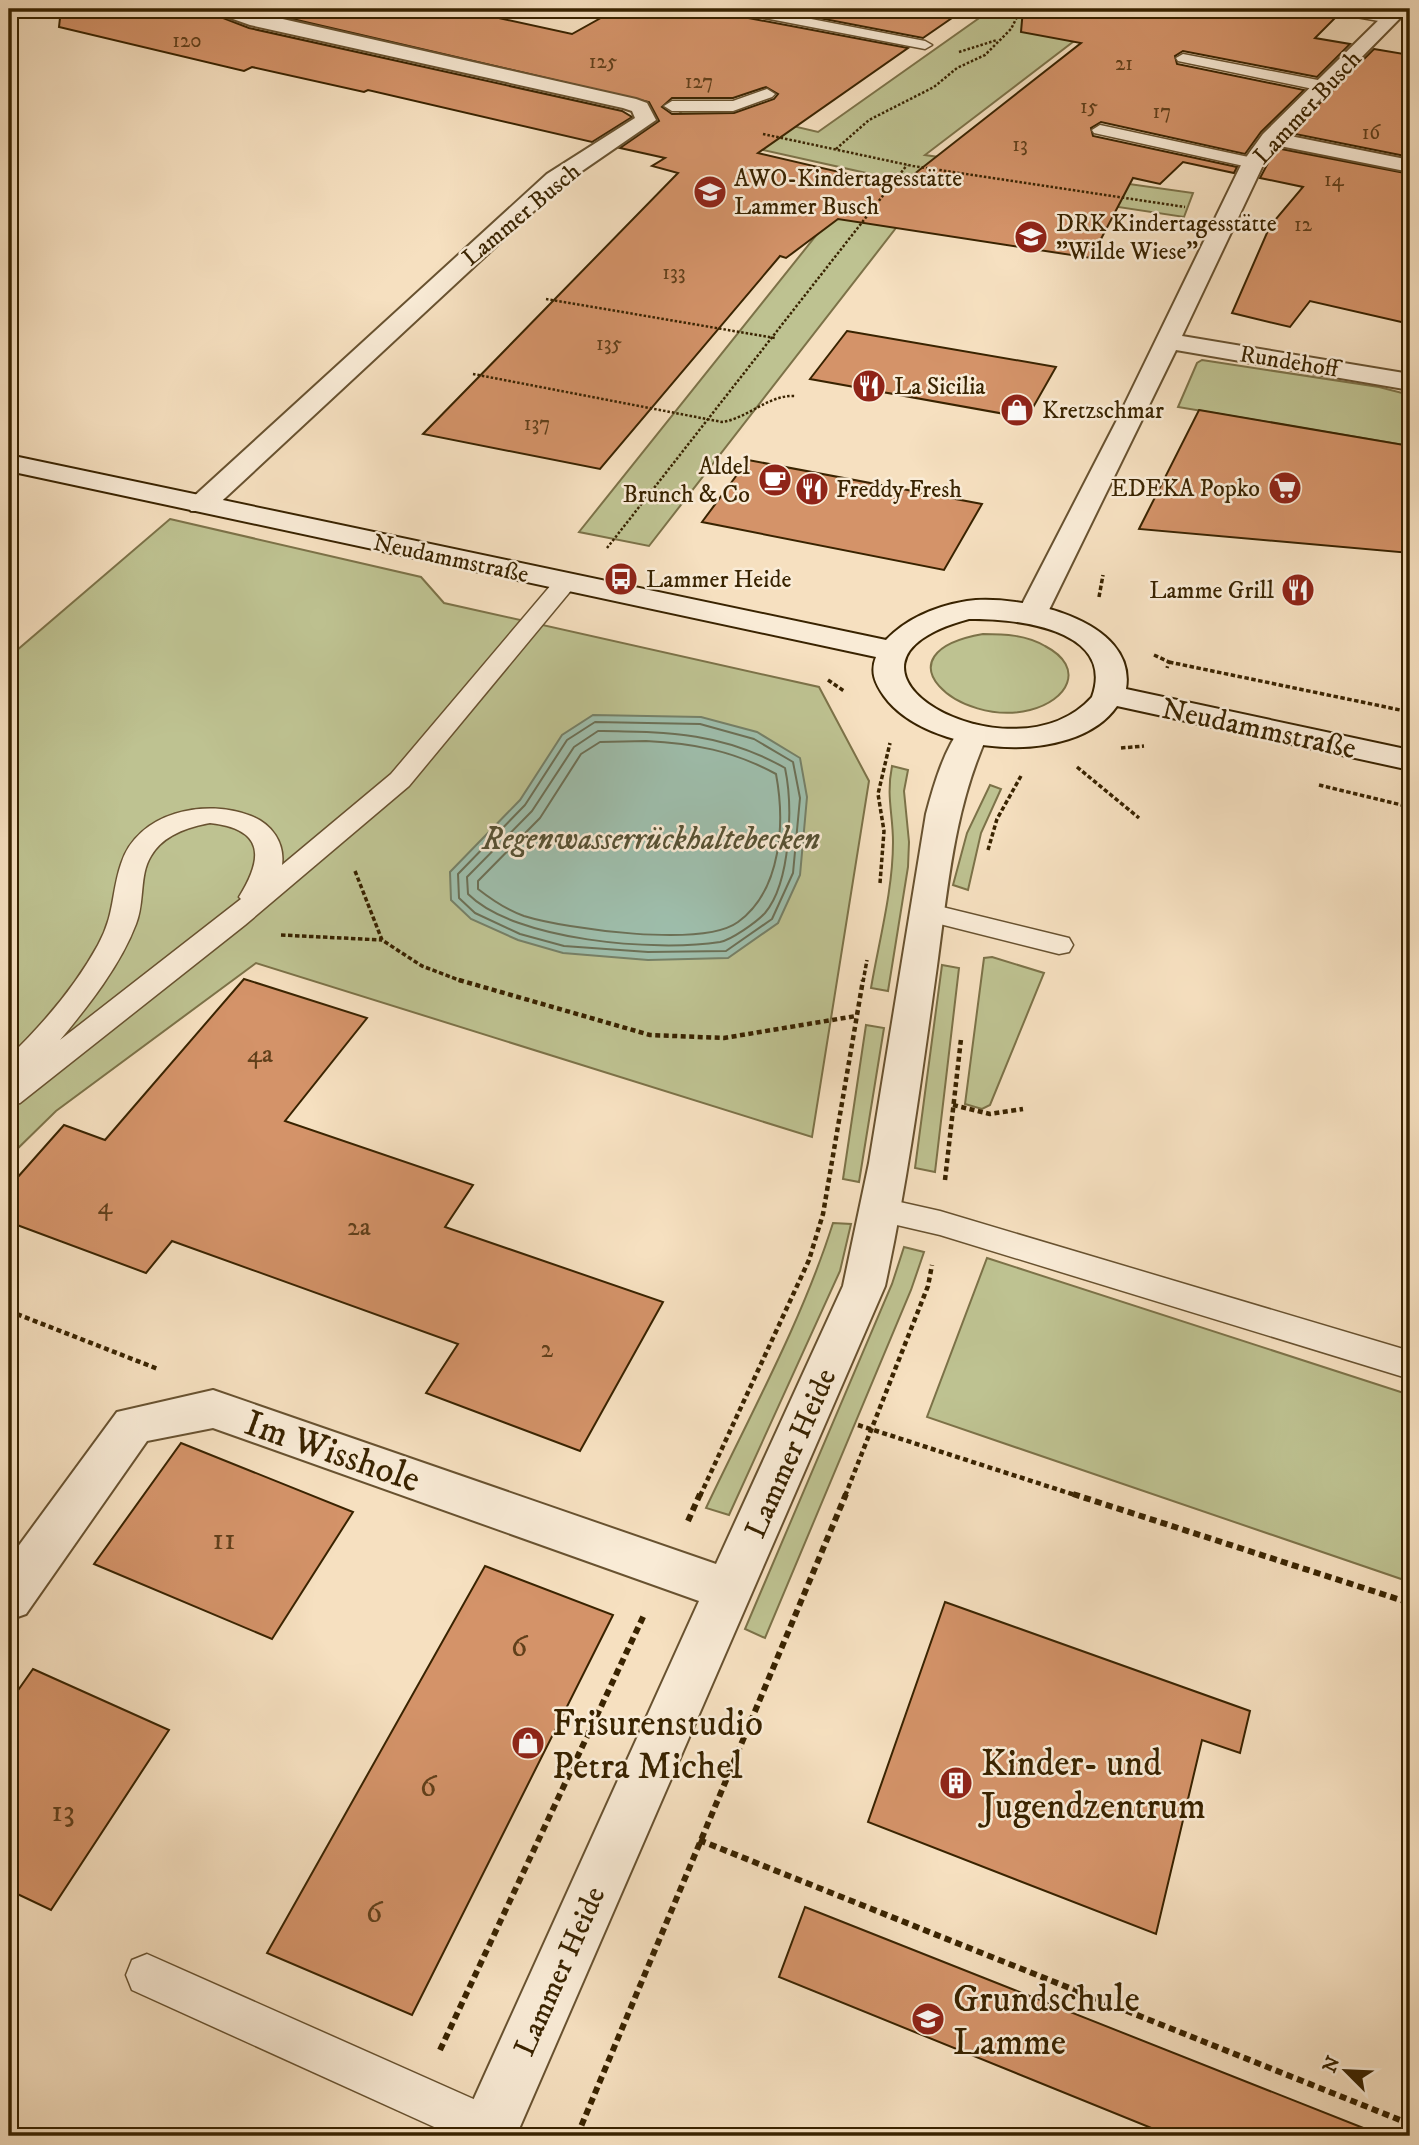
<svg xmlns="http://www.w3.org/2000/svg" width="1419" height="2145" font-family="'IM FELL DW Pica',serif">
  <rect width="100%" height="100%" fill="#f6e0c0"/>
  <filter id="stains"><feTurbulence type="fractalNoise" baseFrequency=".00286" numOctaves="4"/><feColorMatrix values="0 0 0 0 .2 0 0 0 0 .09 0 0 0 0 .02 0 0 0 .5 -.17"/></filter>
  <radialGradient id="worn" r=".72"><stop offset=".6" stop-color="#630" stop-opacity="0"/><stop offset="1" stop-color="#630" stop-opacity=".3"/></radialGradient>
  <g fill="#bec291" stroke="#7c7248" stroke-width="2">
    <polygon points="992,9 1116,9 925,155 1193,193 1184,217 934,179 649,546 579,532 866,173 665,128 683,110 725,110 818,132"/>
    <polygon points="1202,360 1379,387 1410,395 1410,446 1178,407 1197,363"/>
    <polygon points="170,519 421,577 444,603 819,687 869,781 812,1137 256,963 56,1111 9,1157 9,657"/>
    <path d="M 983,634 C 1005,634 1026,635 1045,646 C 1087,668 1067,701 1030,710 C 959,728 874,653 983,634 Z"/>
    <path d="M 892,766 L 908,770 L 904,791 L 909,842 L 908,867 L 888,991 L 871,988 C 879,941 893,890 893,842 C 893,814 886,796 892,766 Z"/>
    <polygon points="990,785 1001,789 981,833 968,890 953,885 967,833"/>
    <polygon points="992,957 1044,973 990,1105 982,1109 965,1104 984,958"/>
    <polygon points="942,965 959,968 935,1172 915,1168"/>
    <polygon points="866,1025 884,1028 859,1182 843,1179"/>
    <path d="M 833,1223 L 851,1224 L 840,1271 L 729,1515 L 706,1508 C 750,1415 802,1321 833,1223 Z"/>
    <polygon points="904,1247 924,1252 911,1290 765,1638 745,1629 892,1284"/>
    <polygon points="987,1258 1410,1395 1410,1582 927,1417"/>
  </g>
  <polygon fill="#9ebeac" stroke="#768067" stroke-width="2" points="593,715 701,717 757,732 800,758 807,797 800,875 778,923 728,958 648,960 563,953 518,940 471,919 451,900 450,872 520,800 562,735"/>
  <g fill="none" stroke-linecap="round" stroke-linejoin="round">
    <g stroke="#6c7056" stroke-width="2">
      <polygon points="595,722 700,724 754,739 793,762 800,798 793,873 772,919 726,951 648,952 564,946 520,934 475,913 459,898 458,874 525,805 567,740"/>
      <path d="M 598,731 C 668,732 722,732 785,768 C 793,806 791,882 765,913 C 757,922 731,940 720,942 C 656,952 515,941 468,894 L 467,877 L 532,811 L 574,747 Z"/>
      <path d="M 646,741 C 693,743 734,751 776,774 C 785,822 782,890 738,922 C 703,948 566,929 524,916 C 507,910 492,900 478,889 L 478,881 L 540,818 L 581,754 L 600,742 Z"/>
    </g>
  </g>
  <g fill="#d49369" stroke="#392300" stroke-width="2" fill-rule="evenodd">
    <polygon points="61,9 210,9 215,15 249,28 622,111 632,117 592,142 368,90 364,92 252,67 244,71 59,27"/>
    <path d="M 250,9 L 457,9 L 572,34 L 617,9 L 729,9 L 738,16 L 908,48 L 758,153 L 899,186 L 1081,43 L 1021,32 L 1023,9 L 1325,9 L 1337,16 L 1315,38 L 1350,44 L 1317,77 L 1183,51 L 1175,56 L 1177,64 L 1304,90 L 1261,132 L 1245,154 L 1101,122 L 1091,128 L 1093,136 L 1237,167 L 1234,173 L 1183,162 L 1160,184 L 1133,178 L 1091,258 L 838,219 L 786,258 L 780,256 L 600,469 L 423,434 L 678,173 L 652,166 L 665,158 L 620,148 L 659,121 L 649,102 ZM 766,87 L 778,94 L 774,99 L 734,113 L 672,114 L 662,107 L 672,98 L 733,98 Z"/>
    <polygon points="772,9 965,9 923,38"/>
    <polygon points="1374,49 1410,55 1410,157 1290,133"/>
    <polygon points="1276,148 1410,174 1410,324 1310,301 1290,327 1232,313 1270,226 1303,187 1260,178"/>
    <polygon points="847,331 1056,367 1027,418 810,379"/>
    <polygon points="1199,410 1410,446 1410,553 1139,529"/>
    <polygon points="748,460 982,504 944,570 702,522"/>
    <polygon points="244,979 367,1018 285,1121 473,1185 445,1227 663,1302 580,1451 426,1393 458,1344 172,1241 146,1273 9,1222 9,1187 64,1125 105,1140"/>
    <polygon points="181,1443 353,1512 272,1639 94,1564"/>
    <polygon points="485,1566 613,1615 412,2015 267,1953"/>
    <polygon points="945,1602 1250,1711 1240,1753 1202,1740 1156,1934 868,1822"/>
    <polygon points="33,1669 169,1730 51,1910 9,1890 9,1703"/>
    <polygon points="805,1907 1376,2133 1376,2136 1171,2136 779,1977"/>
  </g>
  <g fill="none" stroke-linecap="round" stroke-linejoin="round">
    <defs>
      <g id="service">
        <polygon points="731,9 759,9 925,41 932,45 925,49 738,13"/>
        <polygon points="1327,9 1357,9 1397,19 1390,23 1334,13"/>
        <polygon points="1183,54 1323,81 1331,86 1323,91 1178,61 1176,58"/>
        <polygon points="767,89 775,94 772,97 733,111 672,111 664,106 672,101 733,101"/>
        <polygon points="1100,125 1253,158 1261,163 1253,168 1094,133 1092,130"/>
        <path d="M 565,576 L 573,578 L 576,583 L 573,588 L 409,786 L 245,925 L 20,1103 L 9,1106 L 9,1057 C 43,1024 75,987 98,945 C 115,914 111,894 121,864 C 137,812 206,798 251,816 C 272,824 285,843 282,865 L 391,774 L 557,578 ZM 210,823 C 264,829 264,857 239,897 L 241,899 L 60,1040 C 89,1005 120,966 136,924 C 145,902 139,875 151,856 C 163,835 188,827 210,823 Z"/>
        <polygon points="926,903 1069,938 1073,945 1069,952 1059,954 916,918 912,912 916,906"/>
        <polygon points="882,1198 940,1211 1410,1351 1410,1379 940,1235 871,1219 866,1210 871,1201"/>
        <polygon points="147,1954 505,2113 512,2129 509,2136 454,2136 132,1990 126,1975 132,1960"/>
      </g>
      <g id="minor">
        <polygon points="213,9 239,9 636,99 647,103 656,120 563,184 211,511 191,511 187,505 191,499 547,174 635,118 632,111 623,108 250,25 216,13"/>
        <polygon points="1390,9 1409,9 1285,135 1410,160 1410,172 1275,145 1264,163 1182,336 1410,374 1410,390 1176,350 1047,614 1043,620 1032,623 1021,620 1017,614 1117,420 1242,163 1263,134"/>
        <path d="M 972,724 L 983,727 L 988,734 C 954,808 948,886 937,966 C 922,1073 908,1180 885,1286 L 516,2136 L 457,2136 L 699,1601 L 213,1428 L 147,1441 L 26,1614 L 9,1620 L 9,1559 L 117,1412 L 213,1390 L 716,1564 L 843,1286 L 869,1163 L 926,814 C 934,784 943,753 961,727 Z"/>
      </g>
      <path id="secondary" d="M 9,455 L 886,640 C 907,618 937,606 967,601 C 1018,594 1138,619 1126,689 L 1410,750 L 1410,770 L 1117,706 C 1074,769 926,755 884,696 C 875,683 870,672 876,657 L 9,471 ZM 969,619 C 1012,618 1117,628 1092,697 C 1012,786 797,665 969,619 Z"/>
    </defs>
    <use href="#service" stroke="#685230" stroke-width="3"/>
    <use href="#minor" stroke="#685230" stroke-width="4"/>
    <use href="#secondary" stroke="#392300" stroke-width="4"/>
    <g stroke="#392300" stroke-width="2.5" stroke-dasharray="2.5 2" stroke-linecap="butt">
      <polyline points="959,52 997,40"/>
      <polyline points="763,134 913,166 1185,207"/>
      <polyline points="836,149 869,120 934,87 957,68 985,55 1011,29 1021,9"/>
      <polyline points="546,299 775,338"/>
      <path d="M 473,374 L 722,422 C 749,418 767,395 795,396"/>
      <polyline points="607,548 907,165"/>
    </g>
    <g stroke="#392300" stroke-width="3.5" stroke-dasharray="4.5 2.5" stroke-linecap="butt">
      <polyline points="1099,597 1103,575"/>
      <polyline points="1154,655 1169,662 1167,668"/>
      <polyline points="1169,662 1410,712"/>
      <polyline points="828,680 844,691"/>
      <polyline points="1121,748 1144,746"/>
      <polyline points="1077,767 1139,818"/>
      <polyline points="1319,785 1410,807"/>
      <polyline points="988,850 997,819 1021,776"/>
      <polyline points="355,871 382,940 422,966 464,982"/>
      <polyline points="880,883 884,831 878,794 890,743"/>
      <polyline points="281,935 382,940"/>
      <polyline points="863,982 867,960"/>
    </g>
    <g stroke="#392300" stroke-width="4.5" stroke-dasharray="5 3.5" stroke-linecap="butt">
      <polyline points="459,980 650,1035 724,1038 856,1016"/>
      <polyline points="953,1105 990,1114 1023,1109"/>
      <polyline points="945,1180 961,1039"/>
      <polyline points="9,1311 158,1369"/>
      <polyline points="858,1425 1078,1496"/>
      <polyline points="700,1496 809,1260 823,1214 863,980"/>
      <polyline points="845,1496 928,1286 932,1265"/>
    </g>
    <g stroke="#392300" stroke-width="6" stroke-dasharray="7 4.5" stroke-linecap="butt">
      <polyline points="1073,1494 1410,1603"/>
      <polyline points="688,1521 700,1494"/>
      <polyline points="699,1840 1410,2124"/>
      <polyline points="440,2050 644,1615"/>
      <polyline points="577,2136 846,1494"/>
    </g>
    <use href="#service" fill="#f9ebd6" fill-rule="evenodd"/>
    <use href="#minor" fill="#f9ebd6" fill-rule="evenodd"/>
    <use href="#secondary" fill="#f9ebd6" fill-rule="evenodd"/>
  </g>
  <defs>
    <symbol id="school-disc" viewBox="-11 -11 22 22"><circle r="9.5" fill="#8f2418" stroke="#f9ebd6"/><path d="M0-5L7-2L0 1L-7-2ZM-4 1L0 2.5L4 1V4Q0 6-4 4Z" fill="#fff"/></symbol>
    <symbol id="restaurant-disc" viewBox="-11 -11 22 22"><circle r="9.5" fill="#8f2418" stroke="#f9ebd6"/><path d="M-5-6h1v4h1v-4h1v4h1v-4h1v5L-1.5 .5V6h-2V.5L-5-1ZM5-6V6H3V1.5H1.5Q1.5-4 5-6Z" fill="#fff"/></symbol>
    <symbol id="shop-disc" viewBox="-11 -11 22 22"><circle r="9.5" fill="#8f2418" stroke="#f9ebd6"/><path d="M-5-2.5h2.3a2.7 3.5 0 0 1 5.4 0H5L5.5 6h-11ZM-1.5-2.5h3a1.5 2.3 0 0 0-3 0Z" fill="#fff"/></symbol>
    <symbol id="cafe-disc" viewBox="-11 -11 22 22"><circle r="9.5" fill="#8f2418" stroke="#f9ebd6"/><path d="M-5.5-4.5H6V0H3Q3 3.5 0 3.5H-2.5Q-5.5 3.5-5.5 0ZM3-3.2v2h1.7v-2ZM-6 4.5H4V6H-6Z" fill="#fff"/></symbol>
    <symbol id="supermarket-disc" viewBox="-11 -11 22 22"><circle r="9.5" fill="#8f2418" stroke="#f9ebd6"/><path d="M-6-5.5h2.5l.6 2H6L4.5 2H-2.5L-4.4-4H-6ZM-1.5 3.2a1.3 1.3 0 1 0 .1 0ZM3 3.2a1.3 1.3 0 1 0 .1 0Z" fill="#fff"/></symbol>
    <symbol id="bus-disc" viewBox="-11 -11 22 22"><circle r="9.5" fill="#8f2418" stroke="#f9ebd6"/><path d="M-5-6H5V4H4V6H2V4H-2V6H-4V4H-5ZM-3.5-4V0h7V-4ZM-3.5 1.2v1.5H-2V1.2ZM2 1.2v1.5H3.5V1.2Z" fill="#fff"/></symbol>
    <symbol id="building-disc" viewBox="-11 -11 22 22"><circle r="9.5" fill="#8f2418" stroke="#f9ebd6"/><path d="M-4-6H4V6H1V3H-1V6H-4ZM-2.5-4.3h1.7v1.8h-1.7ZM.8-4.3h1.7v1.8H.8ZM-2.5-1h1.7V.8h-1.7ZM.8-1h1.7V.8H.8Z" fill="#fff"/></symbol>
  </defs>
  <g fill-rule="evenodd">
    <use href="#school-disc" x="691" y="173" width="38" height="38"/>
    <use href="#school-disc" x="1012" y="218" width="38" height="38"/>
    <use href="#restaurant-disc" x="850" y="367" width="38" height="38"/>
    <use href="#shop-disc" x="998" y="391" width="38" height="38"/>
    <use href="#cafe-disc" x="756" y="461" width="38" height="38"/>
    <use href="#supermarket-disc" x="1266" y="469" width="38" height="38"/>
    <use href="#restaurant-disc" x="793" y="470" width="38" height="38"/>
    <use href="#bus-disc" x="602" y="560" width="38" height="38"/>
    <use href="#restaurant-disc" x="1279" y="571" width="38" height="38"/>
    <use href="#shop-disc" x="509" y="1724" width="38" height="38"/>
    <use href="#building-disc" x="937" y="1764" width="38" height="38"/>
    <use href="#school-disc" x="909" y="2000" width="38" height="38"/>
  </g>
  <g text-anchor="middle" stroke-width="5" stroke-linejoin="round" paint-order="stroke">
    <g font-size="21" fill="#603f1a">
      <text x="187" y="47">120</text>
      <text x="603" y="68">125</text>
      <text x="1124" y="70">21</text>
      <text x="699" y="88">127</text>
      <text x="1089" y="113">15</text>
      <text x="1162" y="118">17</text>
      <text x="1371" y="139">16</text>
      <text x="1020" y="151">13</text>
      <text x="1334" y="186">14</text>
      <text x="1303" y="231">12</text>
      <text x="674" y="279">133</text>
      <text x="609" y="350">135</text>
      <text x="537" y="430">137</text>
    </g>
    <g font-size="24" fill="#392300" stroke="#f9ebd6">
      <text transform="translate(1307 107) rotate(-47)" y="8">Lammer Busch</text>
      <text transform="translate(521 214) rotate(-40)" y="8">Lammer Busch</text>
      <text transform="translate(1289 361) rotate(9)" y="8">Rundehoff</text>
      <text transform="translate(451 558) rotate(12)" y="8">Neudammstraße</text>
    </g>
    <g font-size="24" fill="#392300" stroke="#f9ebd6" text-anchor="start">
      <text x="734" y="186">AWO-Kindertagesstätte<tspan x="734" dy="28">Lammer Busch</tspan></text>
      <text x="1056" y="231">DRK Kindertagesstätte<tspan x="1056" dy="28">"Wilde Wiese"</tspan></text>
      <text x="894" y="394">La Sicilia</text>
      <text x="1042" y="418">Kretzschmar</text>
      <text x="750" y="474" text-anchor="end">Aldel<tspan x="750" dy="28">Brunch &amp; Co</tspan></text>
      <text x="1260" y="496" text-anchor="end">EDEKA Popko</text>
      <text x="836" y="497">Freddy Fresh</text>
      <text x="646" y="587">Lammer Heide</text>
      <text x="1274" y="598" text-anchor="end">Lamme Grill</text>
    </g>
    <g font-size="26" fill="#603f1a">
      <text x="260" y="1062">4a</text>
      <text x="105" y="1214">4</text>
      <text x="359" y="1235">2a</text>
      <text x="547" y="1357">2</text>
    </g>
    <g font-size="30" fill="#392300" stroke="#f9ebd6">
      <text transform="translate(1259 728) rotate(12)" y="10">Neudammstraße</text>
      <text transform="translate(790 1453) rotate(-66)" y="10">Lammer Heide</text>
      <text transform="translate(559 1971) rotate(-66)" y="10">Lammer Heide</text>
    </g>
    <g font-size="32" font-style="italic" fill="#575234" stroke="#f9ebd6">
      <text x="651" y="849">Regenwasserrückhaltebecken</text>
    </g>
    <g font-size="32" fill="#603f1a">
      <text x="224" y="1549">11</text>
      <text x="519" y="1656">6</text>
      <text x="428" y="1796">6</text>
      <text x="63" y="1821">13</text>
      <text x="374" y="1922">6</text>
    </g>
    <g font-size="37" fill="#392300" stroke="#f9ebd6">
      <text transform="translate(333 1450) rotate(19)" y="13">Im Wisshole</text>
    </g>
    <g font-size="37" fill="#392300" stroke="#f9ebd6" text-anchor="start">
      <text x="552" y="1735">Frisurenstudio<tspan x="552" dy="43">Petra Michel</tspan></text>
      <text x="981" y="1775">Kinder- und<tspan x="981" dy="43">Jugendzentrum</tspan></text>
      <text x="953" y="2011">Grundschule<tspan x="953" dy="43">Lamme</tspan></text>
    </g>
  </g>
  <rect width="1419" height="2145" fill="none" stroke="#f6e0c0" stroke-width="35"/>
  <rect x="10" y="10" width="1398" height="2124" fill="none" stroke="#392300" stroke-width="3.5"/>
  <rect x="18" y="18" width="1384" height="2110" fill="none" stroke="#392300" stroke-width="2"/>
  <g transform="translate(1346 2071) rotate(294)" stroke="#f9ebd6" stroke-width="5" paint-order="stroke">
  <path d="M0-5L12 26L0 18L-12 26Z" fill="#392300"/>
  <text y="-10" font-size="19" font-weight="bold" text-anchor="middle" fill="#392300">N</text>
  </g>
  <rect width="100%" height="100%" filter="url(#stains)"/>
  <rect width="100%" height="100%" fill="url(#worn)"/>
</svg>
